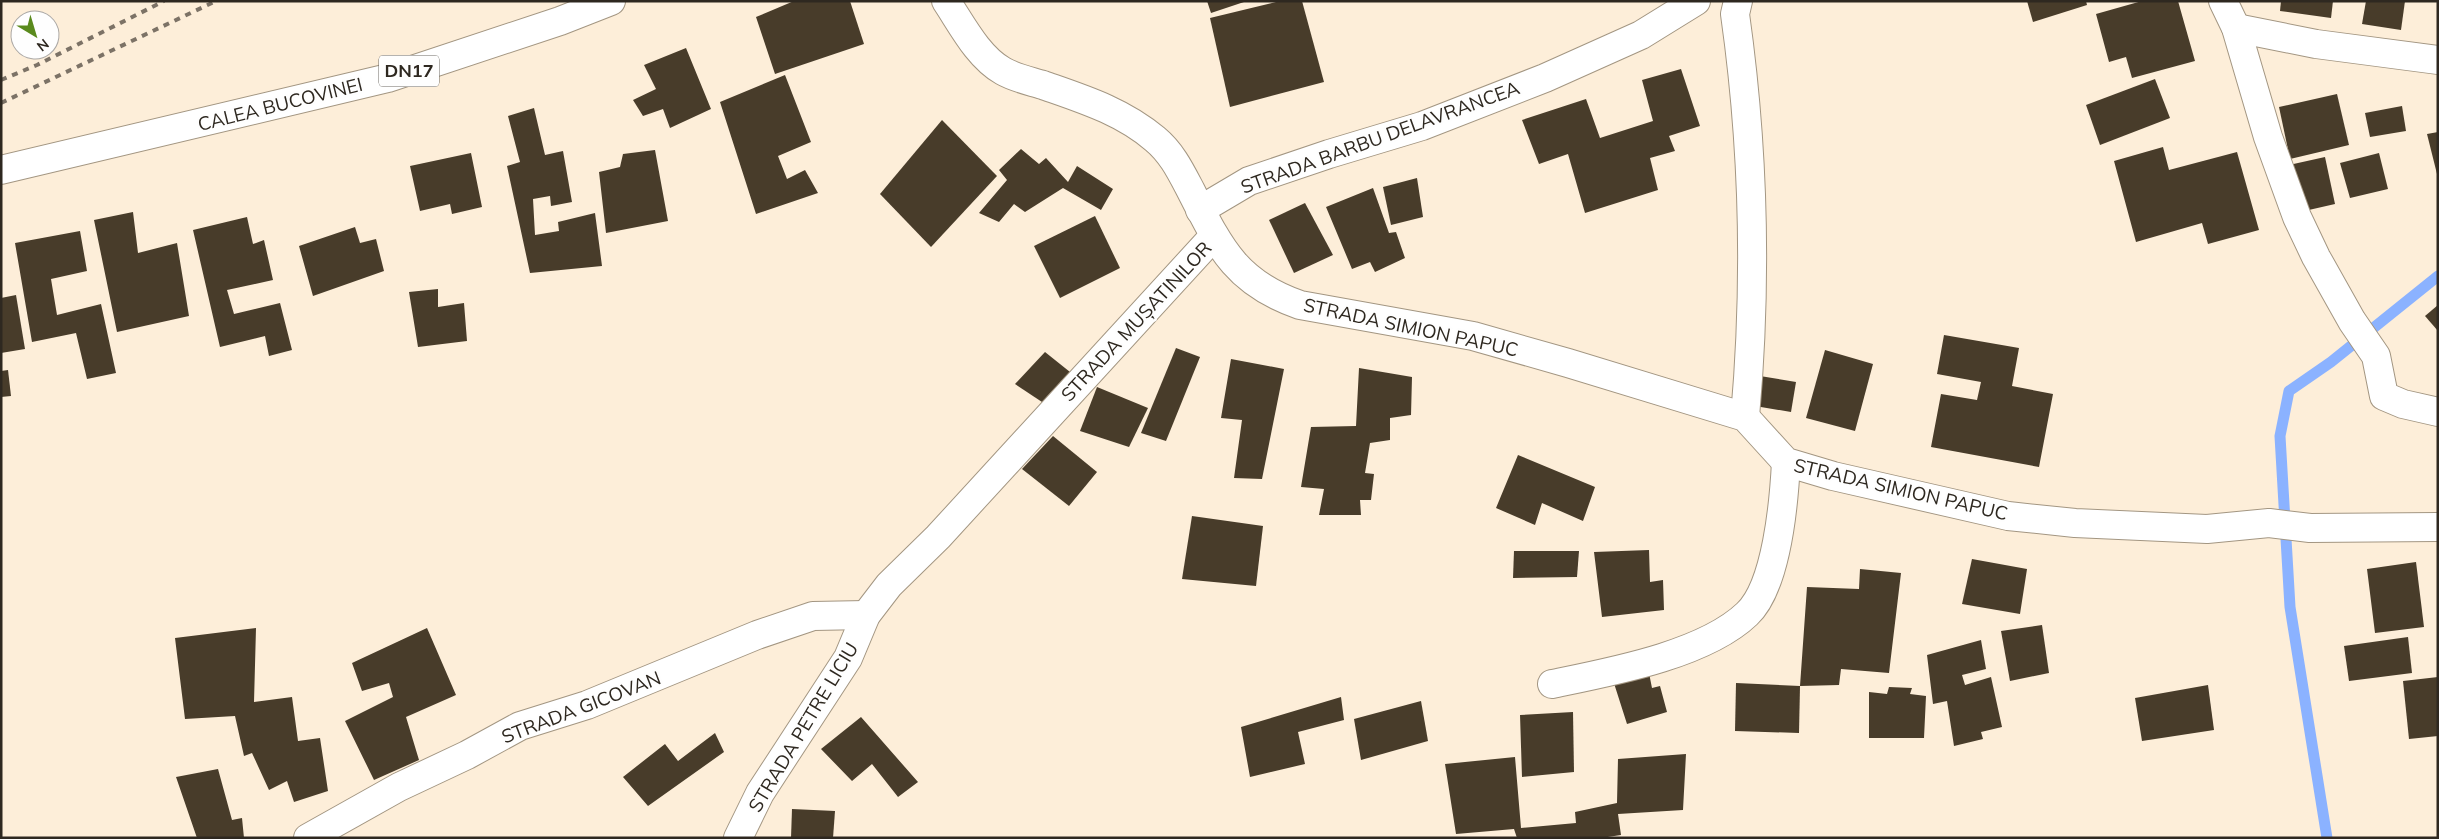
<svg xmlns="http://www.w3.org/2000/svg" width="2439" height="839" font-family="Mulish,sans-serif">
  <rect width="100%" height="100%" fill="#fdeed9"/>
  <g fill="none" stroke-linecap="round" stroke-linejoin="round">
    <polyline stroke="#8bb2ff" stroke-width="11" points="2327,838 2290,607 2280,436 2289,391 2331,362 2438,276"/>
  </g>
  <g fill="#483c2a">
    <polygon points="794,1 850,1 864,44 775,74 756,17"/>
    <polygon points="1207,1 1244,1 1244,2 1211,13"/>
    <polygon points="1280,1 1302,1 1324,82 1230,107 1210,18"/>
    <polygon points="2027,1 2086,1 2087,5 2033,22"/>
    <polygon points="2142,1 2178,1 2195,61 2132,78 2126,57 2109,62 2096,14"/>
    <polygon points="2281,1 2333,1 2331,18 2280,11"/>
    <polygon points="2366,1 2405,1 2401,30 2362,24"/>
    <polygon points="686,48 711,109 670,128 663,109 643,116 633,100 656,89 644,65"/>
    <polygon points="1681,69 1700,126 1669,136 1675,151 1650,158 1658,190 1585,213 1568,154 1539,164 1522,120 1586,99 1600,138 1653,121 1642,80"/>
    <polygon points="785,75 811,142 778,156 787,179 805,170 818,193 756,214 720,102"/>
    <polygon points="2155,79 2170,118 2100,145 2086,105"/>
    <polygon points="2337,94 2349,145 2290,159 2279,107"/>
    <polygon points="2402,106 2406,131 2370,137 2365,113"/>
    <polygon points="534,108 545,155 563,151 572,202 551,206 550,196 533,199 535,235 559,231 558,222 595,213 602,266 530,273 507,166 520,162 508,116"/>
    <polygon points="942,120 997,176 931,247 880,194"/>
    <polygon points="2438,132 2438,174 2437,174 2427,134"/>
    <polygon points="2163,147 2169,170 2237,152 2259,230 2208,244 2202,223 2136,242 2114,161"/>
    <polygon points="1021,149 1039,164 1046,158 1068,182 1077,166 1113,189 1101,210 1063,188 1025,212 1014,204 999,222 979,213 1007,180 999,170"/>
    <polygon points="655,150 668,221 606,233 599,172 620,167 623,154"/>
    <polygon points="471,153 482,207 452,214 450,204 420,211 410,166"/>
    <polygon points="2379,153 2388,189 2350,198 2340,163"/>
    <polygon points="2325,157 2335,204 2300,212 2289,165"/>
    <polygon points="1417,178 1423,217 1391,225 1383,187"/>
    <polygon points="1373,188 1389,233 1396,232 1405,258 1375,272 1370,262 1352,269 1326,207"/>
    <polygon points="1305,203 1333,255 1294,273 1269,220"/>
    <polygon points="133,212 138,253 177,243 189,316 117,332 94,220"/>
    <polygon points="1095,216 1120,268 1060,298 1034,246"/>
    <polygon points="247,217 253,244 264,240 273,280 227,290 234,314 280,303 292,350 269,356 265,336 220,347 193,230"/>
    <polygon points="355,227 360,243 376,239 384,271 313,296 299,246"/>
    <polygon points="80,231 87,271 51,279 57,315 101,304 116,373 87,379 76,333 32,342 15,243"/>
    <polygon points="438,289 438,307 464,303 467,341 418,347 409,292"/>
    <polygon points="16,295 25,349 1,353 1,298"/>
    <polygon points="2438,305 2438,331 2425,316"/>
    <polygon points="1944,335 2019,348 2012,386 2053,394 2039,467 1931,447 1941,394 1977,400 1981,382 1937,374"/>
    <polygon points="1176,348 1200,357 1166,441 1141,433"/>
    <polygon points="1825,350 1873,364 1855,431 1806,418"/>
    <polygon points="1045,352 1070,372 1042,402 1015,384"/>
    <polygon points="1231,359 1284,369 1262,479 1234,478 1242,420 1221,418"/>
    <polygon points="1359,368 1412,377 1411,415 1390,418 1390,440 1370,443 1365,473 1374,474 1371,500 1360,500 1361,515 1319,515 1324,489 1301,487 1311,427 1356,426"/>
    <polygon points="8,370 11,396 1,397 1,371"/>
    <polygon points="1760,376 1796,382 1791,412 1755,406"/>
    <polygon points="1097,387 1148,408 1129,447 1080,431"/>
    <polygon points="1053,436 1097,472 1069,506 1022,469"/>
    <polygon points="1518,455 1595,487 1583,521 1542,503 1535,525 1496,508"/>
    <polygon points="1192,516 1263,526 1256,586 1182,579"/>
    <polygon points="1649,550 1650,582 1663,580 1664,610 1602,617 1594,552"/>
    <polygon points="1514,551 1579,551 1577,577 1513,578"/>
    <polygon points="1972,559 2027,569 2020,614 1962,604"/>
    <polygon points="2416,562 2424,627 2375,633 2367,569"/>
    <polygon points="1860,569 1901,573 1889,673 1841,669 1839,685 1800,686 1807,587 1859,589"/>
    <polygon points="2042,625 2049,673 2010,681 2001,631"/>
    <polygon points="256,628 254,702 292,697 298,741 320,738 328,791 294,802 287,781 269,790 252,753 244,756 235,716 185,719 175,638"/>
    <polygon points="427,628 456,695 406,717 419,760 374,780 345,721 393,697 389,683 362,691 352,663"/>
    <polygon points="2408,637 2412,673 2349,681 2344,646"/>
    <polygon points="1981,640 1986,669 1962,675 1965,685 1991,677 2002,727 1981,732 1983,739 1954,746 1947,701 1933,704 1927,655"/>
    <polygon points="1648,668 1652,688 1660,686 1667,712 1627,724 1612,677"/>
    <polygon points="2438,677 2438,736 2409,739 2403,681"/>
    <polygon points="1736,683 1800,686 1799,733 1735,731"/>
    <polygon points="2208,685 2214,730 2142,741 2135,698"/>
    <polygon points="1889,687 1912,688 1910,694 1926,696 1924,738 1869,738 1869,692 1887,694"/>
    <polygon points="1341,697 1344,720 1298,732 1305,764 1250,777 1241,727"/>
    <polygon points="1421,701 1428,741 1361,760 1354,719"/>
    <polygon points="1573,712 1574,772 1522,777 1520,715"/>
    <polygon points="861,717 918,782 898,797 872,764 852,781 821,749"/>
    <polygon points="715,733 724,752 648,806 623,777 665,744 678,761"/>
    <polygon points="1686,754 1683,810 1618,814 1621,835 1601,838 1517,838 1514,829 1456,834 1445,764 1515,757 1521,828 1576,823 1575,812 1617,803 1618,759"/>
    <polygon points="218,769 232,820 242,818 244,838 197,838 176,777"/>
    <polygon points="792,809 835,811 833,838 791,838"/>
  </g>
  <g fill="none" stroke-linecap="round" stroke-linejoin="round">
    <defs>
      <g id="street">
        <path d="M 946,1 C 962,25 978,57 1003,71 C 1015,78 1030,81 1043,85 C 1083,99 1122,111 1155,139 C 1172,153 1181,172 1191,191 C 1220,248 1236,283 1300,305 L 1473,336 L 1568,363 L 1745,417 L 1786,462 L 1833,476 L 2008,516 L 2075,523 L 2207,529 L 2269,523 L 2310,528 L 2438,527"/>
        <path d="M 1738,1 L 1735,14 C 1754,148 1757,282 1745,417"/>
        <polyline points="2223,1 2236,28 2268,137 2297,217 2316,257 2352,321 2376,356 2384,396 2403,404 2438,412"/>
        <polyline points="2236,28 2316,44 2438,60"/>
        <polyline points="1200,210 1249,181 1329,154 1422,126 1545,78 1641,35 1696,1"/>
        <path d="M 1552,684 C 1610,672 1704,655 1747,614 C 1777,586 1784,501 1786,462"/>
        <polyline points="308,838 399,787 467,755 520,726 587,705 757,635 813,616 866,615"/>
        <polyline points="738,838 760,793 848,658 866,615 889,585 938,537 1214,236"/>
      </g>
      <polyline id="highway" points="1,170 388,78 560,21 611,1"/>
    </defs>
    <use href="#street" stroke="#a39682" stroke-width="30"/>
    <use href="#highway" stroke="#a39682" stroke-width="30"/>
    <use href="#street" stroke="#fff" stroke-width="28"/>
    <use href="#highway" stroke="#fff" stroke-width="28"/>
    <g stroke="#7c7266" stroke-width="4" stroke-dasharray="6 6" stroke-linecap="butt">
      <polyline points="1,80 37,65 164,1"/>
      <polyline points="1,103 216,1"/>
    </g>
  </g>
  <g text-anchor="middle" stroke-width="5" stroke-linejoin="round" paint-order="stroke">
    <rect fill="#fefefe" stroke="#6c6863" stroke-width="1" x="379" y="55.5" width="60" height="31" rx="4"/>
    <g font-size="18" font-weight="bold" fill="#2e2820">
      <text x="409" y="77">DN17</text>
    </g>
    <g font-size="19" fill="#2e2820" stroke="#fefefe">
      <text transform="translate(280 104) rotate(-14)" y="7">CALEA BUCOVINEI</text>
      <text transform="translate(1380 137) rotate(-20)" y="7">STRADA BARBU DELAVRANCEA</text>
      <text transform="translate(1136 321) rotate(-47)" y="7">STRADA MUȘATINILOR</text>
      <text transform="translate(1411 327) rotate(12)" y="7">STRADA SIMION PAPUC</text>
      <text transform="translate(1901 489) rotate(13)" y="7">STRADA SIMION PAPUC</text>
      <text transform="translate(581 707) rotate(-21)" y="7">STRADA GICOVAN</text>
      <text transform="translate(803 727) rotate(-59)" y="7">STRADA PETRE LICIU</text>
    </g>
  </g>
  <rect width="2439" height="839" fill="none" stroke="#2e2820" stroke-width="5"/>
  <g transform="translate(35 35) rotate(142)"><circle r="24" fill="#fefefe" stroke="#aba8a5"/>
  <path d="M0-4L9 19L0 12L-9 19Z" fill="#5a8a1d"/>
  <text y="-8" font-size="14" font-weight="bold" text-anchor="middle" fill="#2e2820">N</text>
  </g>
</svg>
